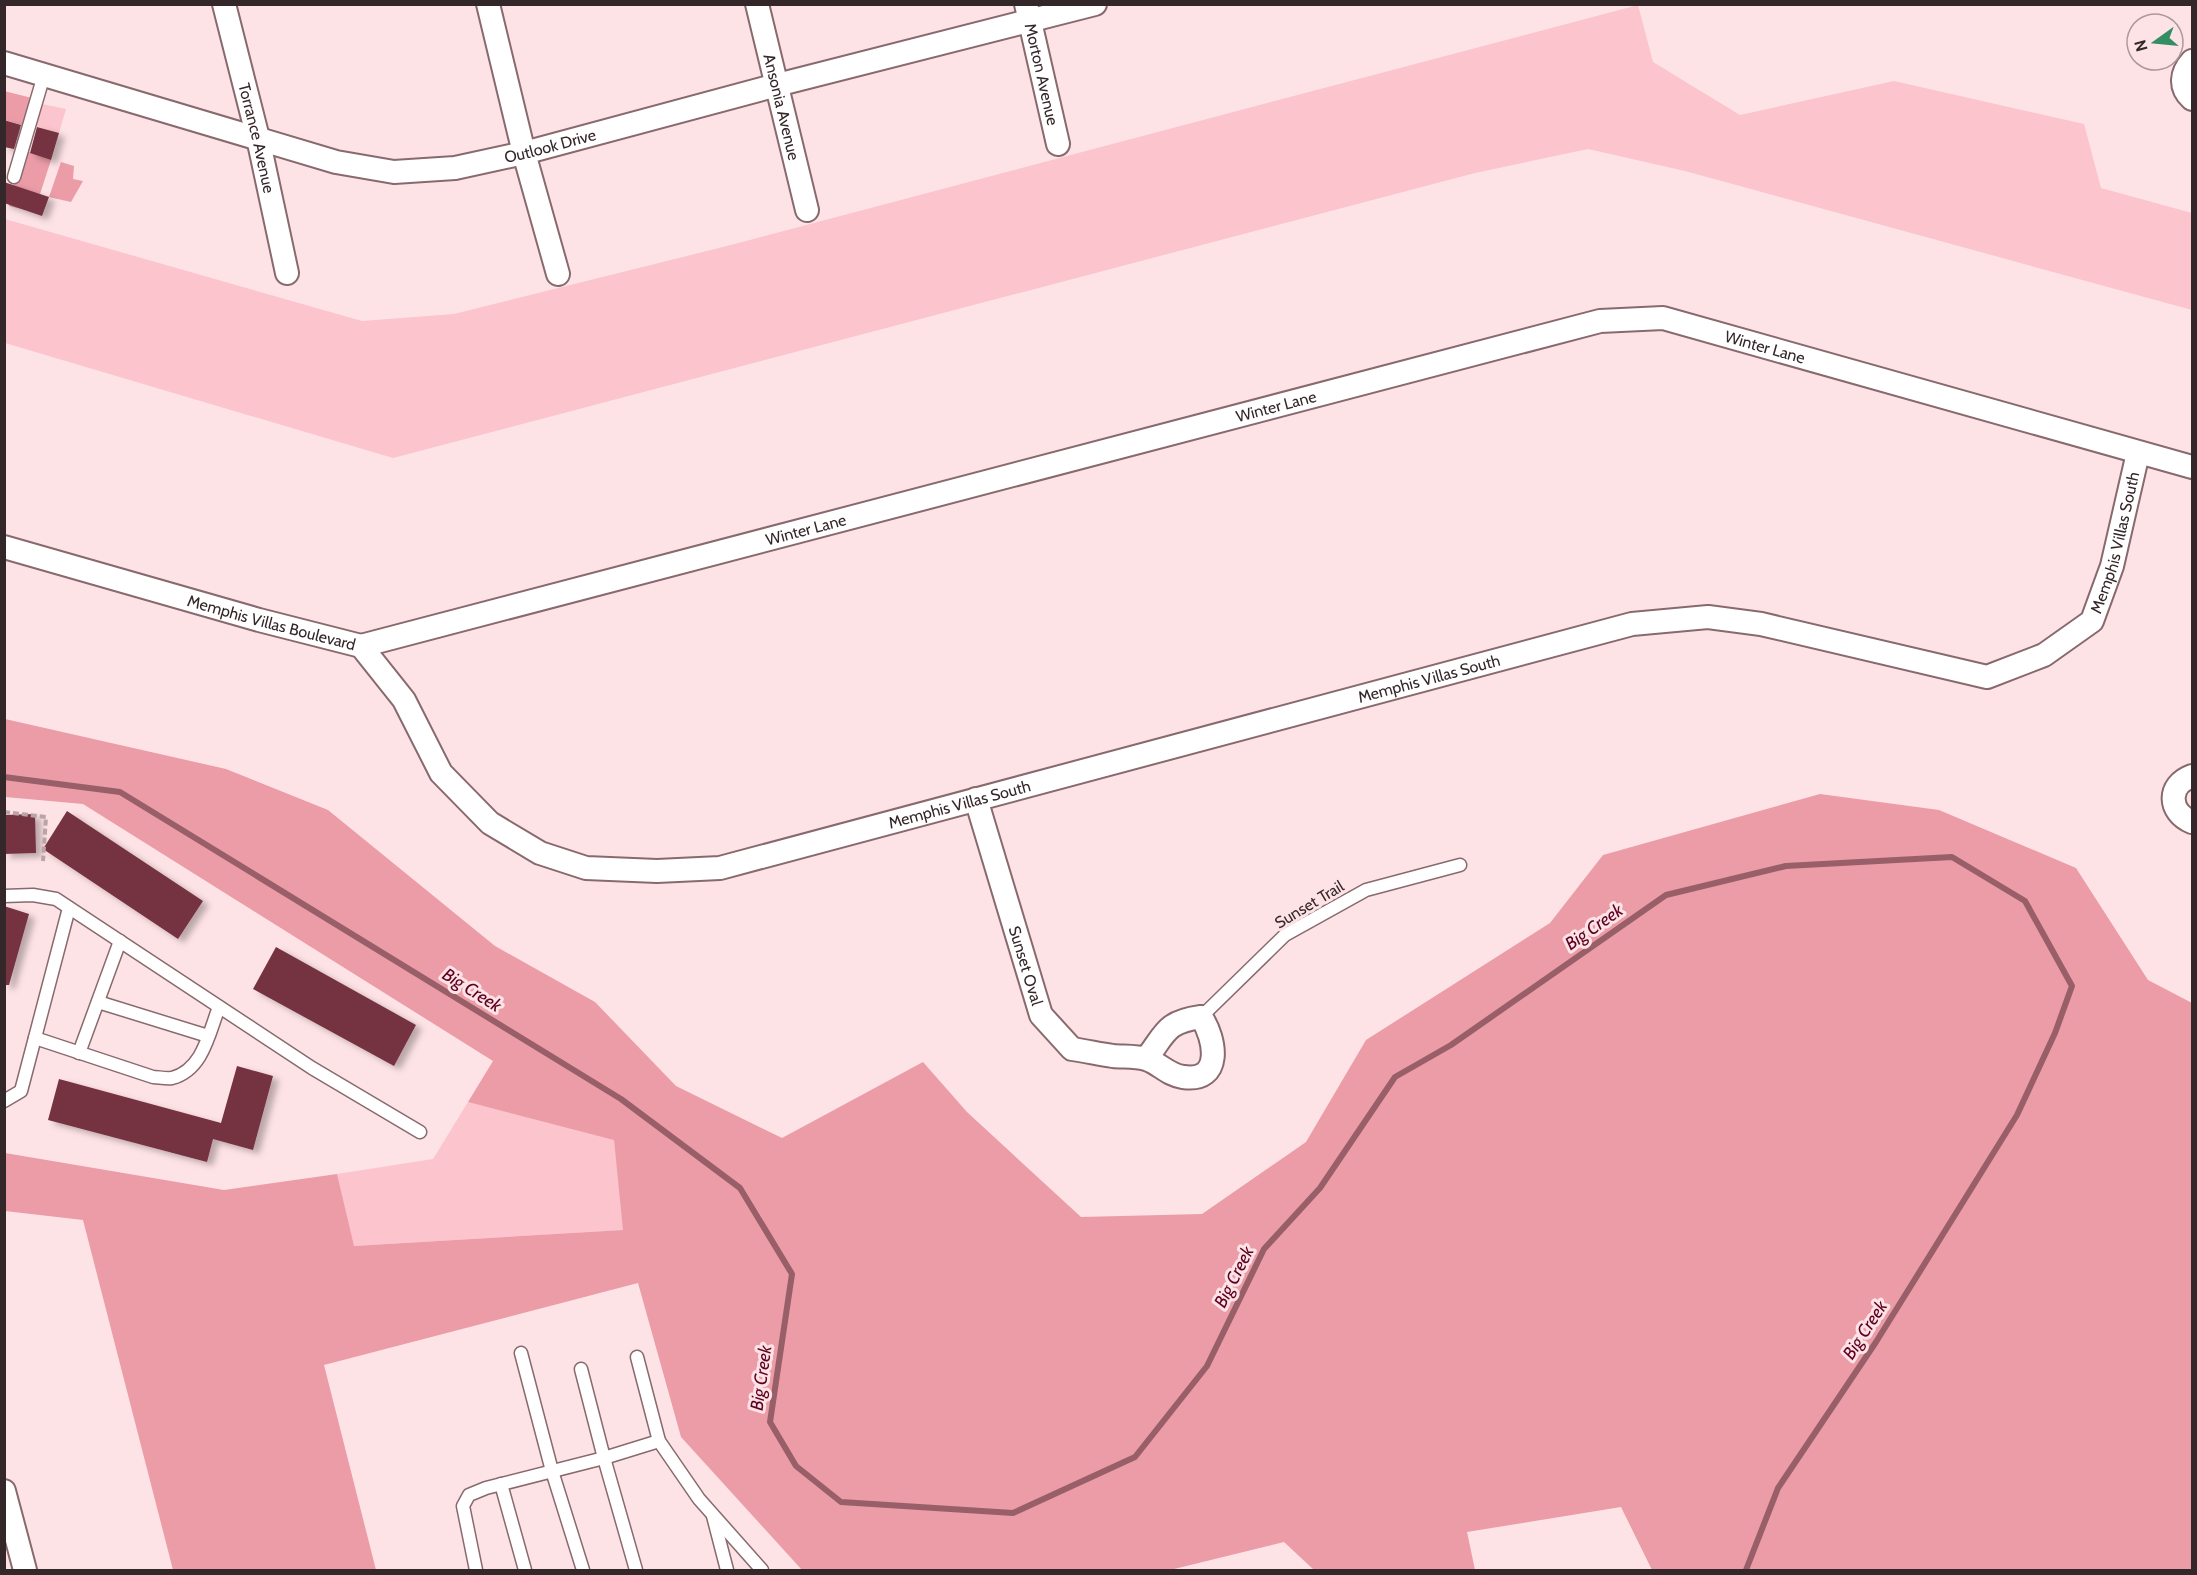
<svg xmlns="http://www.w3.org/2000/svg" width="2197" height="1575" font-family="Cabin,sans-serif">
  <defs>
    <filter id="shadow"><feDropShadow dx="6" dy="4" stdDeviation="3" flood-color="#0004"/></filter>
  </defs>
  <rect width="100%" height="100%" fill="#fee3e6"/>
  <g fill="#fcc4cc">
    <polygon points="1638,5 1653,62 1740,115 1894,81 2084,124 2101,188 2192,213 2192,310 1685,171 1588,149 1475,173 393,458 5,343 5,219 362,321 454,314 727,246"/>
    <polygon points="42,104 66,109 59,133 35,126"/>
    <polygon points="468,1102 614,1139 624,1230 353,1246 337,1174 433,1159"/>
  </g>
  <g fill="#eb9ca7">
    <polygon points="4,91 32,98 25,126 5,120"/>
    <polygon points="26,151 51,160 40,194 36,193 30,211 9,206 14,185"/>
    <polygon points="61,162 74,166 73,179 83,181 71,202 49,197"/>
    <polygon points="5,719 226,769 328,810 495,946 595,1002 676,1086 782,1138 923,1062 967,1112 1081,1217 1202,1214 1306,1142 1366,1040 1550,923 1603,855 1820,794 1939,810 2076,868 2148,980 2192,1003 2192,1570 1652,1570 1621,1507 1467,1532 1475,1570 1314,1570 1284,1542 1170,1570 802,1570 681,1437 638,1283 324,1365 376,1570 173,1570 83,1220 5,1211 5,1153 224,1190 337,1174 354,1246 623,1230 614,1140 468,1102 493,1061 83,804 5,797"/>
  </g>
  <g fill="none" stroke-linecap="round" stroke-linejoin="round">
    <polyline stroke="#985f68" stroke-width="6" points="4,777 120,792 621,1099 740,1188 792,1274 770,1422 796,1466 841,1502 1013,1513 1135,1457 1207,1366 1264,1249 1320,1188 1395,1077 1451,1045 1666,895 1786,866 1952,857 2025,901 2072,986 2055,1033 2017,1115 1876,1342 1778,1488 1746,1570"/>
  </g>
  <g fill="#75323f" filter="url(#shadow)">
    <polygon points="4,120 21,125 14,149 4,147"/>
    <polygon points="37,127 59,133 51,160 30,153"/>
    <polygon points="4,182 49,197 42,216 4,203"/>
    <polygon points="67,811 203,901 178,939 43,849"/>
    <polygon points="35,814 36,853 4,854 4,815"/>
    <polygon points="4,906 29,914 9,985 4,985"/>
    <polygon points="276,947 416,1025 394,1066 253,989"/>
    <polygon points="237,1066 273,1076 253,1150 213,1139 207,1162 48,1120 59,1079 221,1123"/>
  </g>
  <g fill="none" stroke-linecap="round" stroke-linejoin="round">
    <defs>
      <g id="service">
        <polyline points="14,177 44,75"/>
        <polyline points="4,896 33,895 56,899 312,1068 420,1132"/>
        <polyline points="98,1002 208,1036"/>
        <polyline points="1201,1017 1285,935 1366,890 1460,865"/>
        <path d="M 35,1038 L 153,1077 C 158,1077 166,1079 172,1078 C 203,1070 209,1033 219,1007"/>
        <polyline points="79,1053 120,941"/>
        <polyline points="4,1101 21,1091 69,908"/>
        <polyline points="521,1353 552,1471 583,1570"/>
        <polyline points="581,1369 604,1458 659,1441 637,1357"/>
        <polyline points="659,1441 699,1499 762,1570"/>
        <polyline points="501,1484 525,1570"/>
        <polyline points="713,1516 727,1570"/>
        <polyline points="476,1570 463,1506 469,1495 486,1488 604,1458 636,1570"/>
      </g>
      <g id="minor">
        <path id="s1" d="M 224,4 L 258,138 L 287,273"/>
        <polyline points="488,4 524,153 558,274"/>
        <path id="s2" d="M 757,4 L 807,210"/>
        <path id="s3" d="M 1026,4 L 1058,144"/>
        <path d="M 2192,61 C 2181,73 2179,87 2192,99"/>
        <path id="s4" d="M 4,63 L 336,162 L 394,172 L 455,168 L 524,153 L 777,85 L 1095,4"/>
        <path id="s5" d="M 4,547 L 259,620 L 361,646 L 404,700 L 441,773 L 490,823 L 540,853 L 586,868 L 657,871 L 720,868 L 1632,624 L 1708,617 L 1761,624 L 1987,677 L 2044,655 L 2092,621 L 2112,566 L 2138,453"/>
        <path id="s6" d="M 361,646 L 1600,321 L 1663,318 L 2192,467"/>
        <path d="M 2192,776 C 2167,785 2168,812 2192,822"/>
        <path id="s7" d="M 976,799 L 1041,1015 L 1072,1049 C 1086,1051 1099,1054 1113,1056 C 1123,1057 1136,1056 1146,1059 C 1159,1063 1168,1075 1183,1077 C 1223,1083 1216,1039 1201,1017 C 1165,1022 1166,1033 1146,1059"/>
        <polyline points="4,1491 25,1570"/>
      </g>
    </defs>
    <use href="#service" stroke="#886a6e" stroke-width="15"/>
    <use href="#minor" stroke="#886a6e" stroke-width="26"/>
    <polyline stroke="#baa4a6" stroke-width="4" stroke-dasharray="6 3" stroke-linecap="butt" points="4,812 46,817 43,861"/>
    <use href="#service" stroke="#fff" stroke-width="12"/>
    <use href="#minor" stroke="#fff" stroke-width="22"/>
  </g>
  <g text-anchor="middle" stroke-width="6" stroke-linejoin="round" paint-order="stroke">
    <g font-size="16" fill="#342729" stroke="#fee3e6">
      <text dy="6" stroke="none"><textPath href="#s3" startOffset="72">Morton Avenue</textPath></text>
      <text dy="6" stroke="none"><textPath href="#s2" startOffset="106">Ansonia Avenue</textPath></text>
      <text dy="6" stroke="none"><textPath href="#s1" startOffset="138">Torrance Avenue</textPath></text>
      <text dy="6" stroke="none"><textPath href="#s4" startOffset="564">Outlook Drive</textPath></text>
      <text dy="6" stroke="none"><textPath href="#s6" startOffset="1450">Winter Lane</textPath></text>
      <text dy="6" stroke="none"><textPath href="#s6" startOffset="946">Winter Lane</textPath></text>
      <text dy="6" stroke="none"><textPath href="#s6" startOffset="460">Winter Lane</textPath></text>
      <text dy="6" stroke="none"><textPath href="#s5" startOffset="2340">Memphis Villas South</textPath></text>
      <text dy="6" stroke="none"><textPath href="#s5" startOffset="278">Memphis Villas Boulevard</textPath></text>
      <text dy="6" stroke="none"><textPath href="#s5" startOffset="1566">Memphis Villas South</textPath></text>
      <text dy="6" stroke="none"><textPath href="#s5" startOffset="1080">Memphis Villas South</textPath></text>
      <text transform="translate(1309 904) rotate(-31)" y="6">Sunset Trail</text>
      <text dy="6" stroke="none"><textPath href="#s7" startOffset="174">Sunset Oval</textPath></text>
    </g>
    <g font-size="18" font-style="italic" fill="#5e0021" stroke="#fee3e6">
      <text transform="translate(1594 927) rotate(-35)" y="6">Big Creek</text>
      <text transform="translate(472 990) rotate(32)" y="6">Big Creek</text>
      <text transform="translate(1234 1277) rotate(-63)" y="6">Big Creek</text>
      <text transform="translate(1865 1330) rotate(-57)" y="6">Big Creek</text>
      <text transform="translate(761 1378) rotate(-82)" y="6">Big Creek</text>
    </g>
  </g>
  <rect width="2197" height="1575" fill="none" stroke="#342729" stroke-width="12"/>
  <g transform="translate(2155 42) rotate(255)"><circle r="28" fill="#fee3e6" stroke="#ad989a" stroke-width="1.5"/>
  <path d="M0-4.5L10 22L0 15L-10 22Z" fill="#338e64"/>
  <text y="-9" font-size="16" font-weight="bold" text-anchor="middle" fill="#342729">N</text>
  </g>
</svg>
